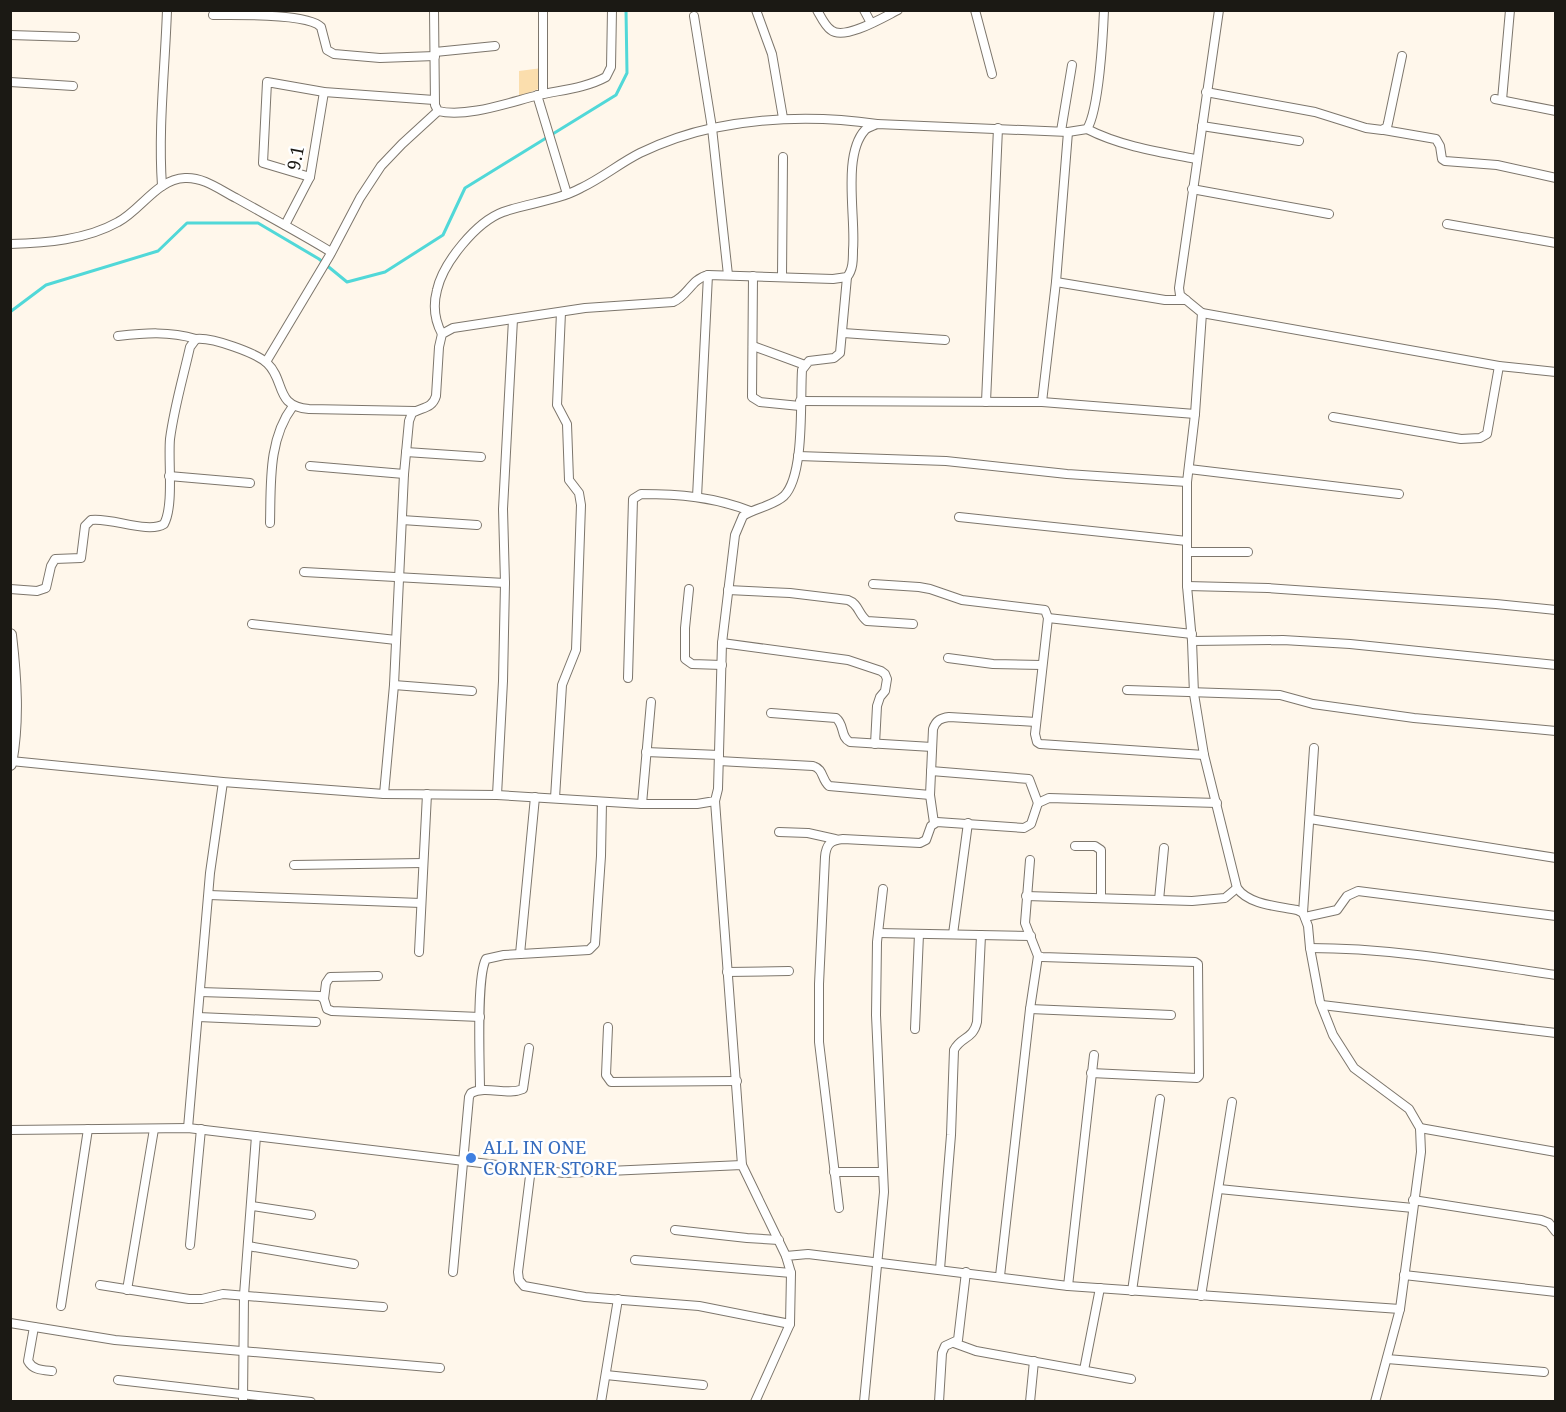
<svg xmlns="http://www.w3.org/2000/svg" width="1566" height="1412" font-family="'Noto Serif',serif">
  <rect width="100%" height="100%" fill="#fff7eb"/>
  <polygon fill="#fbdead" points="542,68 543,87 519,97 519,71"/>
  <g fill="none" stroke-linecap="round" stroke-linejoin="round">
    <polyline stroke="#51d8d8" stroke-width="3" points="10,312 46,285 158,251 187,223 258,223 319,259 347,282 385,272 443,235 465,188 616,95 627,73 626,10"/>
    <defs>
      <g id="street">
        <path d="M 434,10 L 435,105 L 438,111 C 467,118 510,102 539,95 C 561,90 586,88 606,77 L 611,67 L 612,10"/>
        <polyline points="543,10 543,94"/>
        <polyline points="756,10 772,54 783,118"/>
        <path d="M 817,10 C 821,17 825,26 831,30 C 844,41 884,17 898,10"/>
        <polyline points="864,10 871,23"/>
        <polyline points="975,10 992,74"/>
        <path d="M 1219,10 L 1179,288 L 1180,295 L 1202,313 L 1195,414 L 1187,482 L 1187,586 L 1192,641 L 1194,694 L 1204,755 L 1237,888 C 1249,905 1278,906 1297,910 L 1303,913 L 1308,926 L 1310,948 L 1320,1002 L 1333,1035 L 1354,1068 L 1409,1109 L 1420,1128 L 1421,1152 L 1400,1309 L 1375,1402"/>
        <path d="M 213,15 C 235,15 308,13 321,27 L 327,50 L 334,54 L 380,58 L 435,56"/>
        <polyline points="694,16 712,128 728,275"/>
        <polyline points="10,35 75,37"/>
        <polyline points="435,52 495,46"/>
        <polyline points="10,82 73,86"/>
        <polyline points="1206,92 1315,112 1366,128 1382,130 1387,127 1388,123 1402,56"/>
        <polyline points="537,95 567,194"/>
        <polyline points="1495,99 1556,111"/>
        <polyline points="1502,100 1510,10"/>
        <polyline points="1202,126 1299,141"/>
        <path d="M 1087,129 C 1120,146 1159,152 1196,159"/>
        <polyline points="1384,130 1436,139 1440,146 1442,159 1445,161 1497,165 1556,178"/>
        <polyline points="1061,131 1072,65"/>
        <polyline points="310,177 263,163 267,82 324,92 434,100"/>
        <path d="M 162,186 C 158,128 165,69 167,10"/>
        <polyline points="1192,189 1329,214"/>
        <polyline points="1447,224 1556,243"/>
        <polyline points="285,225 310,177 324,92"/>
        <path d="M 10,244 C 46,243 86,240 118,222 C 141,210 157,179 185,178 C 204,177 220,190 236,198 C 268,216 300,233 331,252"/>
        <polyline points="753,276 752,397 760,402 800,406"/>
        <polyline points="782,277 783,157"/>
        <polyline points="1056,282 1165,300 1186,300"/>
        <polyline points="1202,313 1499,366 1556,372"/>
        <polyline points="843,333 945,340"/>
        <path d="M 442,334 C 435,321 433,305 437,290 C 443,263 476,222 503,212 C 528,203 557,201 581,188 C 602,178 620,163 640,153 C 663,142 689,133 713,128 C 767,117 822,116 877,124"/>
        <path d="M 118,336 C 145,333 169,331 196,339"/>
        <polyline points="753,346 805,365"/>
        <polyline points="266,362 330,255 360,198 381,166 402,144 438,111"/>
        <polyline points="800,401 1042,402 1195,414"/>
        <polyline points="986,402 998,128"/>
        <polyline points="1042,402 1056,282 1068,132"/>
        <polyline points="1333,417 1461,439 1480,438 1487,434 1499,366"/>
        <polyline points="406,452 481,457"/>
        <polyline points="798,456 946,461 1067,474 1187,482"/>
        <polyline points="310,466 404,474"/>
        <polyline points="1189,469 1399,494"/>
        <polyline points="169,476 250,483"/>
        <polyline points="697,497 708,275"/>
        <polyline points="959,517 1187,541"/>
        <polyline points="402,520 477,525"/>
        <path d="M 270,523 C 271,483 268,439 293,406"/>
        <polyline points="1187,552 1248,552"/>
        <polyline points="304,572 505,583"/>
        <polyline points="873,584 919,587 930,589 962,600 1045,610 1048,618 1035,734 1037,742 1040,744 1204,755"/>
        <polyline points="1187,586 1268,588 1496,604 1556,610"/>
        <path d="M 10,589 L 37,591 L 46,588 L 51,566 L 55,559 L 81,558 L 85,526 L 91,520 C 111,517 148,534 164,524 C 174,506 168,461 170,439 C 174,408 183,378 190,347 L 196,339 C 212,337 256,353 267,363 C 286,381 274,406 309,409 L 415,411"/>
        <polyline points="689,589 685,628 685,659 692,664 722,665"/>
        <path d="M 728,590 L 790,593 L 848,600 C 859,604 858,614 867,621 L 913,624"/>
        <polyline points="1048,618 1192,634"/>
        <polyline points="252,624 396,640"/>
        <polyline points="1192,641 1283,640 1350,644 1556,665"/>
        <polyline points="722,643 848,660 881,671 885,674 887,679 885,691 880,697 877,706 875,744"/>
        <polyline points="948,658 993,664 1042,665"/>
        <path d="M 628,678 L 633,499 L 641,494 C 679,494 714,497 750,511"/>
        <polyline points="394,685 472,691"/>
        <polyline points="1127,690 1280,695 1313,704 1414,718 1556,731"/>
        <path d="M 771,713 L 836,718 C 845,725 840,737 850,742 L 932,747"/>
        <polyline points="646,752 719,755"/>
        <path d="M 11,761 L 223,782 L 384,794 L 497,795 L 642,804 L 697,804 L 715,801 L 718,789 L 722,643 L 735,535 L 743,516 C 755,508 773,506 784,496 C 805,475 800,400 802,370 L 809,361 L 834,358 L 840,353 L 847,277"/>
        <path d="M 719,761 L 813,766 C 824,769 821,779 829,786 L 930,795"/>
        <polyline points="931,771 1029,779 1038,803"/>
        <path d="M 384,794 L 394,685 L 404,474 L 409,421 L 412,413 C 422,407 432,409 436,396 L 439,347 L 442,334 L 453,328 L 585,308 L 673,302 C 688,296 691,279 708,275 L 833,279 L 847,277 C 853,270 853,260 853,250 C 856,218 842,155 865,130 C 868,127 873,126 877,124 L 1068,132 L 1087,129 C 1099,110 1103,35 1104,10"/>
        <polyline points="497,795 503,681 505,583 503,509 513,319"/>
        <polyline points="555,798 562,685 576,650 581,505 579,493 569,480 567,424 557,405 561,312"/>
        <polyline points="715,801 742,1165"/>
        <polyline points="642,804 651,702"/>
        <polyline points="1310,819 1556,858"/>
        <path d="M 934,823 L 930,795 L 933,729 C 936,720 941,718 949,717 L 1036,722"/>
        <polyline points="779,832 808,833 835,839"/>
        <polyline points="1075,846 1095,846 1101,850 1101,898"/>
        <polyline points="1030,860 1025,923 1038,956 1042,957 1195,962 1198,964 1199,1076 1197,1078 1091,1073"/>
        <polyline points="294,865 423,863"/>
        <polyline points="209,895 421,903"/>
        <polyline points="1026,896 1192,901 1225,898 1237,888"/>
        <polyline points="1159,900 1164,848"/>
        <polyline points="1303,913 1314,748"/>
        <polyline points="1305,917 1337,910 1347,896 1358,891 1556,916"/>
        <polyline points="878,933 1031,936"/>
        <polyline points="953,934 968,823"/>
        <path d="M 1310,948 C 1393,948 1474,963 1556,975"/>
        <polyline points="419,952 427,794"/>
        <polyline points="520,954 535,797"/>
        <polyline points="727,972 789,971"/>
        <polyline points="200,992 320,996 324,999 327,1009 332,1011 480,1017"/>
        <polyline points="324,999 326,983 330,977 378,976"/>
        <polyline points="1322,1005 1556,1033"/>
        <polyline points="1030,1009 1171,1015"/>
        <polyline points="198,1017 316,1022"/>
        <polyline points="608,1027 606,1075 611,1082 737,1081"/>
        <polyline points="915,1029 919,934"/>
        <path d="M 480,1090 C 480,1065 476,977 486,959 L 504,955 L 589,950 L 595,944 L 601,856 L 602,802"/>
        <polyline points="188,1128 210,873 223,782"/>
        <polyline points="1420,1128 1556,1152"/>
        <polyline points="10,1130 188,1128 564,1173 742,1165 786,1256"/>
        <polyline points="531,1168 518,1272 519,1280 524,1286 585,1297 699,1306 790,1324"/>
        <polyline points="834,1172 883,1172"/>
        <polyline points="1219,1189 1413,1208"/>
        <polyline points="1413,1200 1541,1220 1549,1223 1556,1232"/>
        <polyline points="252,1206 311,1215"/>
        <path d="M 839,1208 L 819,1042 L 819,984 L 825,857 C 826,845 830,840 843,839 L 920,843 L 926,840 L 931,826 L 937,822 L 1024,828 L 1031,824 L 1038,803 L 1049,798 L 1217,803"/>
        <polyline points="675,1230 747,1238 779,1240"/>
        <polyline points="190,1245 201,1129"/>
        <polyline points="248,1246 354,1264"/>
        <polyline points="635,1260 791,1273"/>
        <path d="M 940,1269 L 951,1135 L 954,1050 C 961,1036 973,1040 977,1022 L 981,935"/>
        <path d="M 453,1272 L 469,1097 L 471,1093 C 487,1085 507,1096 523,1089 L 529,1048"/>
        <polyline points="1404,1275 1556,1292"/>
        <polyline points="1000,1276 1030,1009 1038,956"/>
        <polyline points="100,1285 189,1299 202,1299 223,1294 383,1307"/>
        <polyline points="1068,1286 1094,1055"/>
        <polyline points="127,1290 154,1129"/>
        <polyline points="1132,1291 1160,1099"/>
        <polyline points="1201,1296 1232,1102"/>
        <polyline points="61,1306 88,1129"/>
        <polyline points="10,1323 115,1340 440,1368"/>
        <path d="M 34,1327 L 28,1361 C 33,1370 42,1370 52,1371"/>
        <polyline points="954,1343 976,1351 1131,1379"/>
        <polyline points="1387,1359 1544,1372"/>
        <polyline points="1084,1370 1100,1288"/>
        <polyline points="606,1375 703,1385"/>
        <polyline points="118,1380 311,1402"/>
        <polyline points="243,1402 244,1295 256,1136"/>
        <polyline points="601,1402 618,1299"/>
        <polyline points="755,1402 790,1324 791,1273 786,1256 808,1254 1068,1286 1400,1309"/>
        <polyline points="864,1402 884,1192 876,1015 877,942 883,889"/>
        <polyline points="939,1402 942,1353 945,1346 958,1340 966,1272"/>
        <polyline points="1030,1402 1034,1361"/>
      </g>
      <path id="secondary" d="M 10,635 C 15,678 18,721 10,764"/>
    </defs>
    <use href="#street" stroke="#7d766c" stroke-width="10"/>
    <use href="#secondary" stroke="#7d766c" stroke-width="14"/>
    <use href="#street" stroke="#fff" stroke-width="8"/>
    <use href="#secondary" stroke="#fff" stroke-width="12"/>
  </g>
  <circle fill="#3f7fe0" stroke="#fff" stroke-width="2" cx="471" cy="1158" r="6"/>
  <g text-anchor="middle" stroke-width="5" stroke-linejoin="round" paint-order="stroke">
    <g font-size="18" fill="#1b1914" stroke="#fff">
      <text transform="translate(296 158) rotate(-79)" y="6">9.1</text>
    </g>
    <g font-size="18" fill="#366cbe" stroke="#fff" text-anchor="start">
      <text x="483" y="1154">ALL IN ONE<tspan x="483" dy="21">CORNER STORE</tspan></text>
    </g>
  </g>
  <rect width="1566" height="1412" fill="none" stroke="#1b1914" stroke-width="24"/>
</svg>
